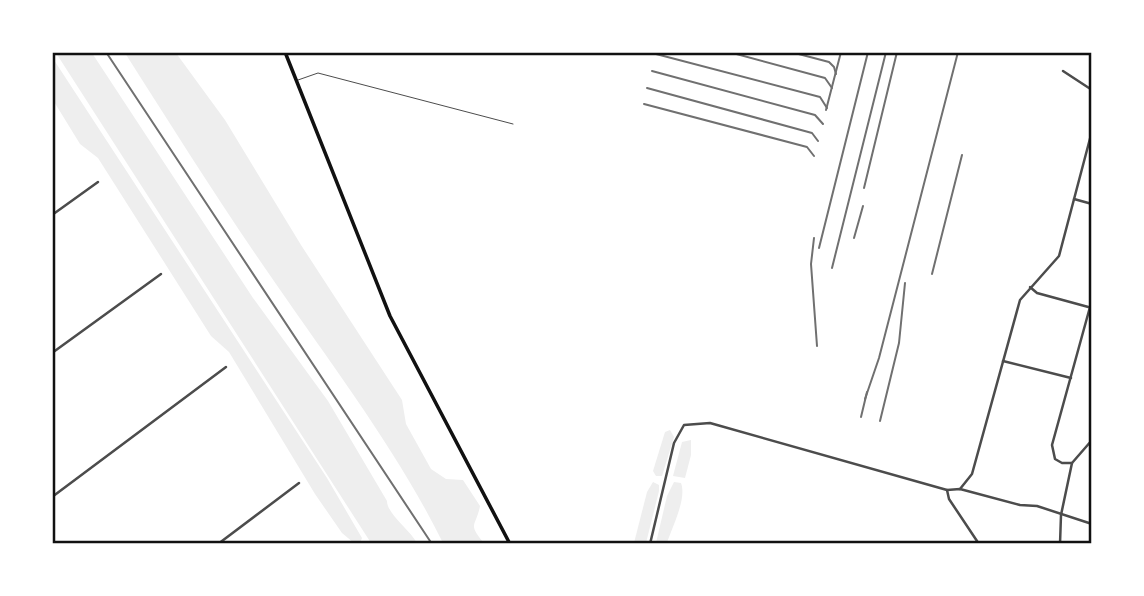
<svg xmlns="http://www.w3.org/2000/svg" width="1144" height="596" font-family="Montserrat,sans-serif">
  <rect width="100%" height="100%" fill="#fff"/>
  <g fill="#eee">
    <path d="M 56,53 L 92,53 L 253,298 L 328,401 L 387,501 C 387,514 410,530 417,543 L 371,543 Z"/>
    <path d="M 125,53 L 176,53 L 225,120 L 301,245 L 402,400 L 406,424 L 431,469 L 446,479 L 463,480 L 480,506 C 476,527 467,523 484,543 L 443,543 C 398,452 334,368 276,284 C 223,208 174,130 125,53 Z"/>
    <polygon points="52,57 327,478 362,538 360,543 354,543 342,533 315,494 229,352 211,336 98,158 80,144 53,100"/>
    <polygon points="670,430 674,437 662,476 656,476 653,471 665,432"/>
    <polygon points="691,440 691,455 685,478 673,476 682,442"/>
    <polygon points="653,482 659,485 659,491 646,543 634,543 647,492"/>
    <path d="M 674,482 L 681,483 C 687,499 672,527 667,543 L 656,543 L 667,496 Z"/>
  </g>
  <g fill="none" stroke-linecap="round" stroke-linejoin="round">
    <polyline stroke="#4c4c4c" stroke-width="1" points="298,80 318,73 513,124"/>
    <g stroke="#4c4c4c" stroke-width="2.5">
      <polyline points="1063,71 1092,90"/>
      <polyline points="1074,199 1092,204"/>
      <polyline points="52,215 98,182"/>
      <polyline points="1092,249 1092,260"/>
      <polyline points="1030,287 1037,293 1092,308"/>
      <polyline points="52,353 161,274"/>
      <polyline points="1003,361 1071,378"/>
      <polyline points="1072,463 1062,463 1055,459 1052,445 1090,307"/>
      <polyline points="960,489 972,474 1020,300 1059,256 1092,131"/>
      <polyline points="947,490 949,499 979,544"/>
      <polyline points="52,497 226,367"/>
      <polyline points="218,544 299,483"/>
      <polyline points="650,544 674,443 684,425 710,423 947,490 960,489 1020,505 1037,506 1092,524"/>
      <polyline points="1060,544 1061,515 1072,463 1092,440"/>
    </g>
    <polyline stroke="#111" stroke-width="3.5" points="285,52 390,316 510,544"/>
    <g stroke="#707070" stroke-width="2">
      <polyline points="106,52 432,544"/>
      <polyline points="729,52 825,78 832,88"/>
      <polyline points="791,52 829,62 834,67 836,74"/>
      <polyline points="656,54 820,97 827,108"/>
      <polyline points="652,71 815,115 823,124"/>
      <polyline points="647,88 812,133 818,141"/>
      <polyline points="644,104 807,147 814,156"/>
      <polyline points="826,110 841,52"/>
      <polyline points="864,188 897,52"/>
      <polyline points="814,238 811,264 817,346"/>
      <polyline points="854,238 863,206"/>
      <polyline points="819,248 868,52"/>
      <polyline points="832,268 886,52"/>
      <polyline points="932,274 962,155"/>
      <polyline points="865,399 879,358 958,52"/>
      <polyline points="861,417 867,392"/>
      <polyline points="880,421 899,343 905,283"/>
    </g>
  </g>
  <rect width="1144" height="596" fill="none" stroke="#ffffff" stroke-width="108"/>
  <rect x="54" y="54" width="1036" height="488" fill="none" stroke="#111" stroke-width="2.5"/>
</svg>
